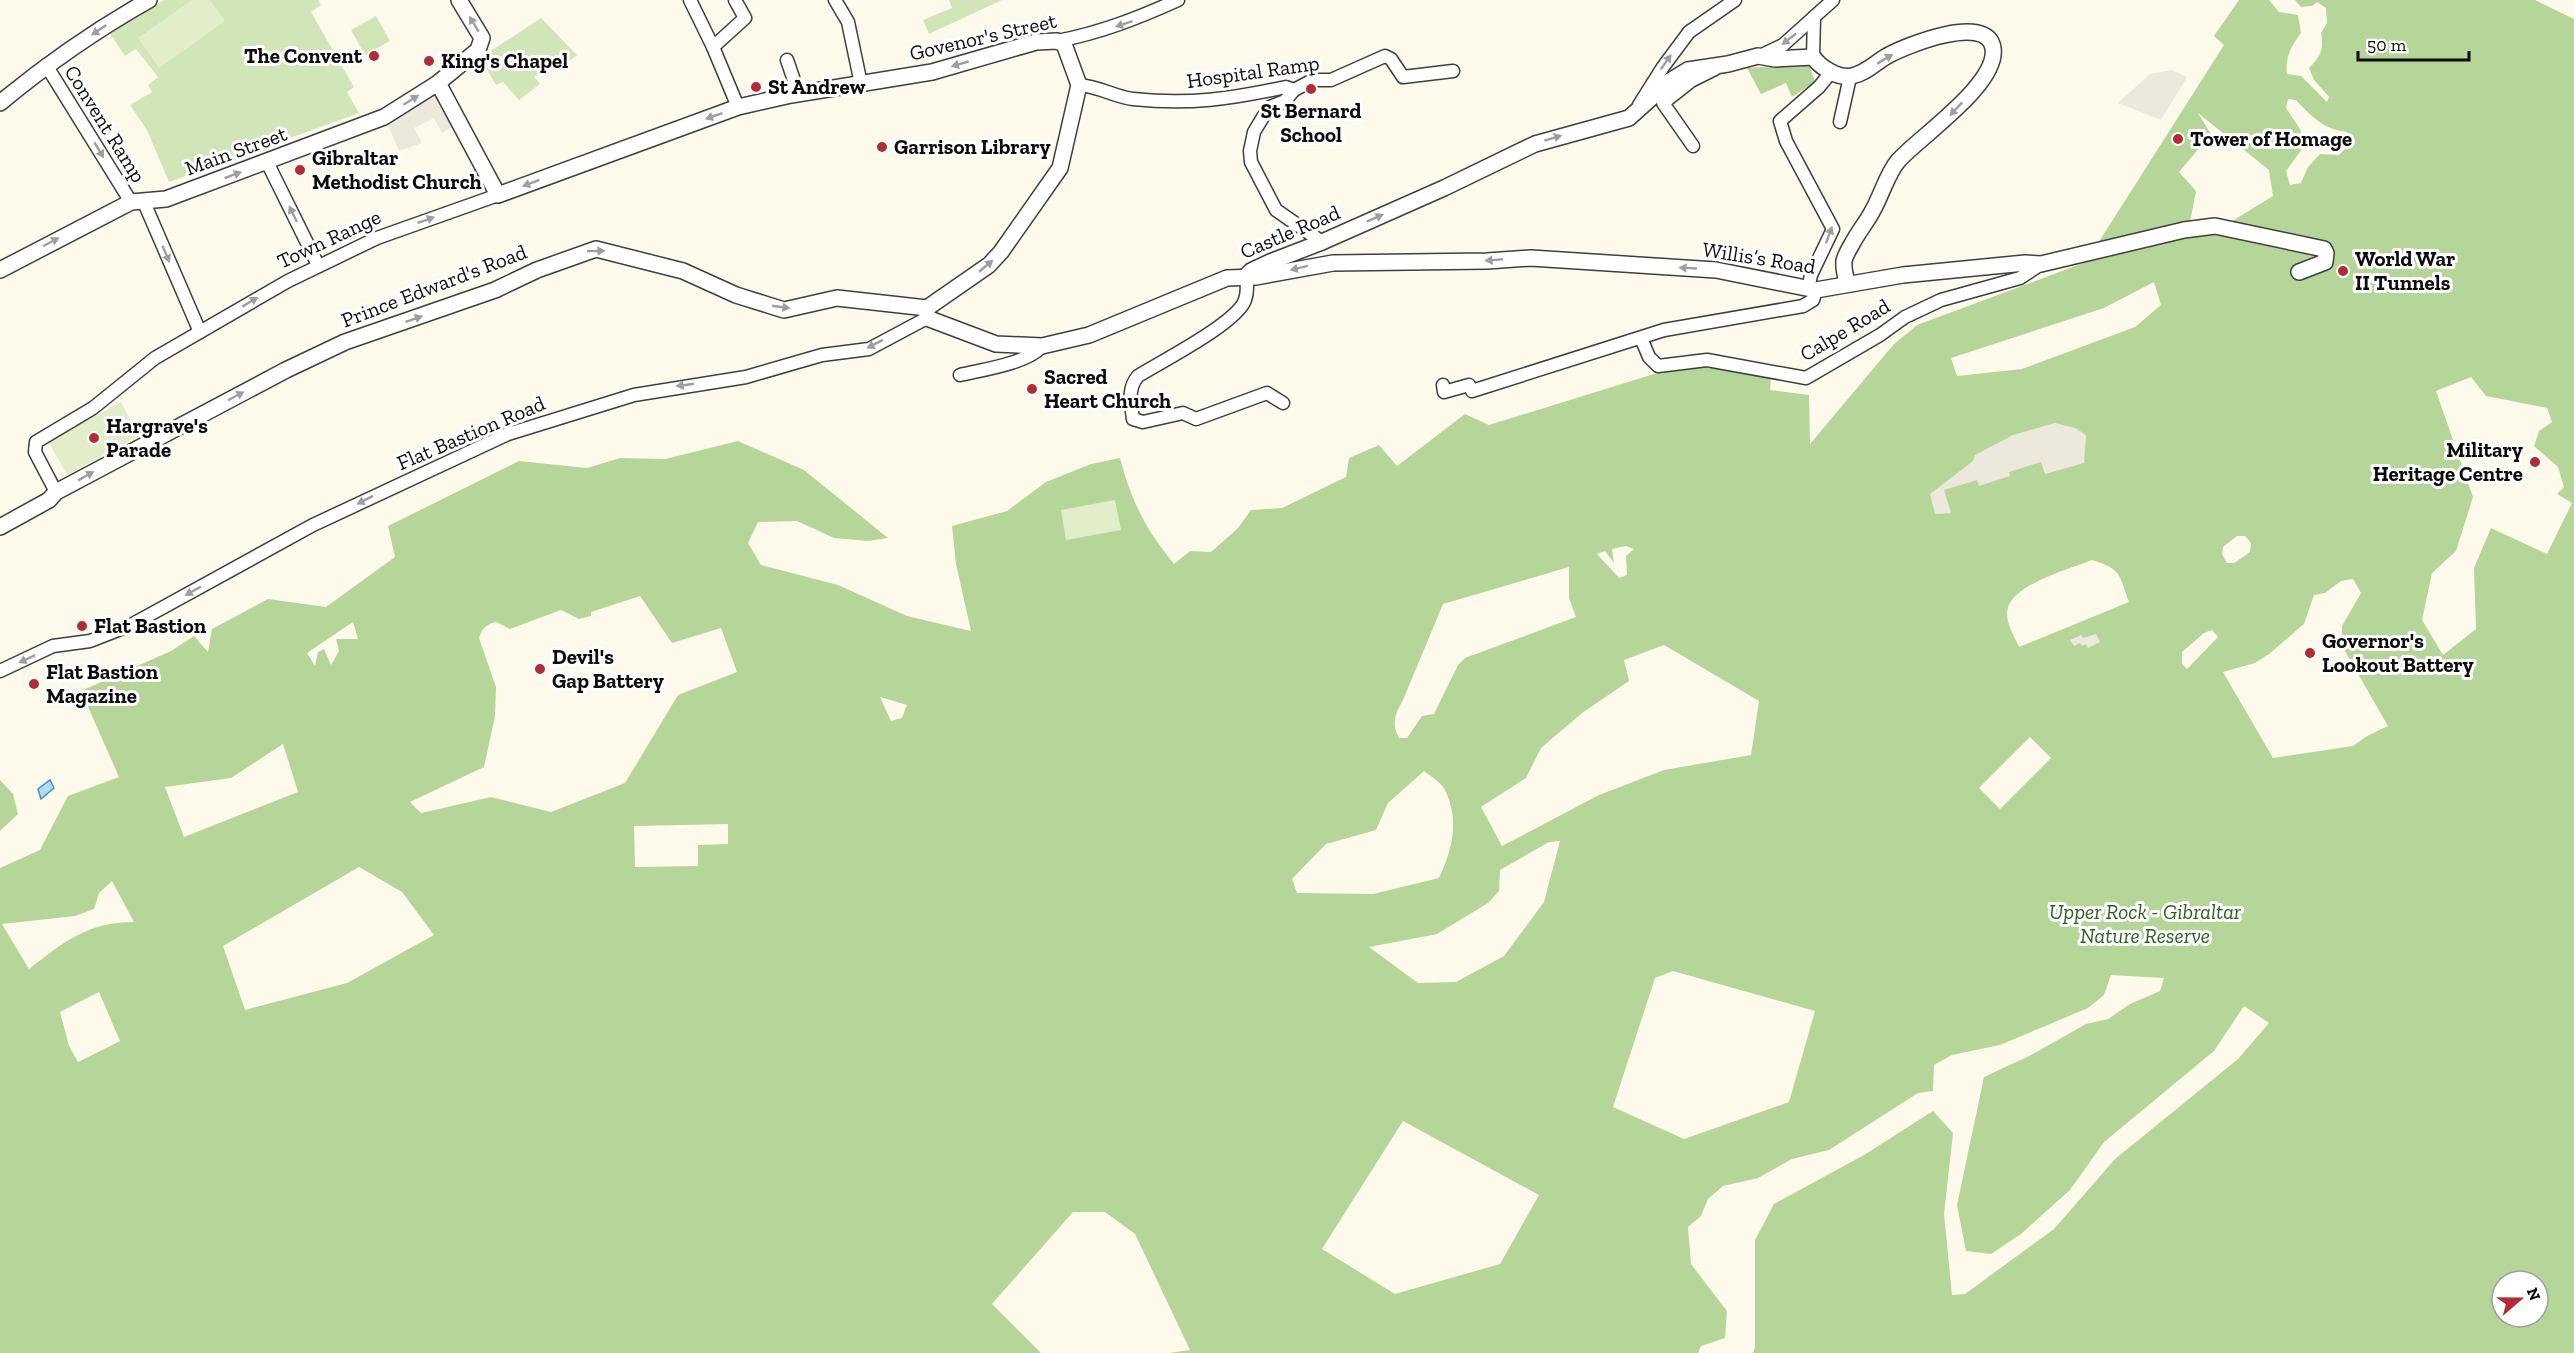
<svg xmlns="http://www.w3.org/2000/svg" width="2574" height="1353" font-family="'Zilla Slab',serif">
  <rect width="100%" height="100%" fill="#fefaeb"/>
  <g fill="#d0e6b8">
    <polygon points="164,0 318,0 321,5 311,12 354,87 347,92 359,113 169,182 147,130 130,105 152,92 148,85 158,77 136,49 125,56 109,32"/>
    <polygon points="949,0 1002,0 929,34 923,20 952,8"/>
    <polygon points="376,16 390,41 365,55 351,30"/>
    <polygon points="541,18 577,55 557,71 551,64 534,77 540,84 519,100 503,82 496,85 480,58"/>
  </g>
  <g fill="#b5d698" fill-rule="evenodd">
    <path d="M 2239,0 L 2269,0 L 2279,12 L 2298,15 L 2301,33 C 2291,46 2285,58 2287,74 L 2301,76 L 2327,102 L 2329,97 L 2314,80 L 2309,68 C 2321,56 2324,49 2321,33 L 2327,23 L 2326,8 L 2317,2 L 2312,6 L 2301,7 L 2295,0 L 2535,0 L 2574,19 L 2574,1353 L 1753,1353 L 1755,1347 L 1755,1240 L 1774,1204 L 1864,1155 L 1933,1111 L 1953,1133 L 1944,1214 L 1952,1295 L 1965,1294 L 2054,1229 L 2115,1159 L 2238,1059 L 2269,1023 L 2244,1006 L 2214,1051 L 2104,1142 L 2070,1190 L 2021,1234 L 1991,1254 L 1966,1251 L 1957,1205 L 1984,1077 L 2031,1055 L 2086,1024 L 2108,1019 L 2130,1004 L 2160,991 L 2164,978 L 2111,975 L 2104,995 L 2088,1008 L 2000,1045 L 1952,1055 L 1934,1065 L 1933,1091 L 1918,1093 L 1829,1150 L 1792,1159 L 1758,1178 L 1723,1186 L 1708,1199 L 1701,1216 L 1688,1227 L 1691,1264 L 1727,1311 L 1725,1338 L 1701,1346 L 1698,1353 L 1169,1353 L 1190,1350 L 1135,1234 L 1105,1212 L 1073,1212 L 992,1304 L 1041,1353 L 0,1353 L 0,868 L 40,850 L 68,796 L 119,777 L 81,691 L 171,651 L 194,636 L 208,652 L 212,629 L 268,599 L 326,607 L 395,557 L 388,526 L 519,461 L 587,468 L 620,458 L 665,459 L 738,441 L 804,470 L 888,538 L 868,541 L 834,538 L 797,521 L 758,522 L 748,543 L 761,565 L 838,585 L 907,616 L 971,631 L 956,564 L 952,526 L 1007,511 L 1046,482 L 1091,464 L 1120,458 C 1132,503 1145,528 1174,564 L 1190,551 L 1211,552 L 1238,528 L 1251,510 L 1282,508 L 1346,477 L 1349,458 L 1379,445 L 1397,466 L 1465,414 L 1489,425 L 1657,373 L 1707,366 L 1771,376 L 1770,390 L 1809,395 L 1810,444 L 1894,344 L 1917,325 L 2086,262 L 2224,45 L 2214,36 ZM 2288,99 L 2296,100 C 2312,117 2323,129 2347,132 L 2350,144 L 2339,155 L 2320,154 L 2308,167 L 2301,183 L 2290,185 L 2286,171 L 2305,145 L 2300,129 L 2286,108 ZM 2198,113 L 2269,170 L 2273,196 L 2224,226 L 2189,227 L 2196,191 L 2179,172 L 2211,134 ZM 2154,282 L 2161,305 L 2135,327 L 2022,369 L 1957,376 L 1951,358 L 2104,308 ZM 2471,377 L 2486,396 L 2547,408 L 2552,422 L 2539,431 L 2534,446 L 2558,467 L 2564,487 L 2557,494 L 2572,503 L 2547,554 L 2491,528 L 2474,568 L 2476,629 L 2443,655 L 2422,620 L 2432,573 L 2456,551 L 2473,497 L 2436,391 ZM 2237,536 L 2245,536 L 2251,543 L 2250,552 L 2234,563 L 2227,563 L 2222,554 L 2223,547 ZM 1626,546 L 1634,549 L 1626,556 L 1627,575 L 1619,578 L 1597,554 L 1605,551 L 1614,563 L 1612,549 ZM 2092,560 C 2122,569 2119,575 2129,602 L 2019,647 C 2014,635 2004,621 2008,607 C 2017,583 2069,569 2092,560 ZM 1569,567 L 1569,598 L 1576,617 L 1465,658 L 1458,665 L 1434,714 L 1422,716 L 1407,738 L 1399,738 C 1391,724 1395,714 1403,700 L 1443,604 ZM 2353,579 L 2361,593 L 2342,626 L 2342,646 L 2388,726 L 2367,736 L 2353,746 L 2273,758 L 2223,672 L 2255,663 L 2269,654 L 2304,624 L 2314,595 L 2325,593 L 2341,581 ZM 640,596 L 672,643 L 721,628 L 737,672 L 678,695 L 625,783 L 551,812 L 491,797 L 421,813 L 410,802 L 484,767 L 495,716 L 496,687 L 479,638 C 482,628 487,624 496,622 L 510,629 L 561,610 L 579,619 L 591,616 L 591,612 ZM 353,622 L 358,639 L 336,639 L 339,651 L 331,665 L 324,649 L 318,652 L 315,666 L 307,653 ZM 2212,630 L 2218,637 L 2187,669 L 2182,664 L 2182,652 L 2204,633 ZM 1664,645 L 1759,701 L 1751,755 L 1664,770 L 1599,795 L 1502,846 L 1481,807 L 1526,778 L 1541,748 L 1582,713 L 1629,681 L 1624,660 ZM 880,697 L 907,705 L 902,718 L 891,721 ZM 2030,737 L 2051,758 L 2000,809 L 1979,788 ZM 283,744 L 298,792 L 184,837 L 165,787 L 231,778 ZM 1424,771 C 1430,776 1442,783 1445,790 C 1460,821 1452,850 1439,878 L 1373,894 L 1297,893 L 1292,879 L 1326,844 L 1376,830 L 1388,803 ZM 728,824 L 728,844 L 698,845 L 698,866 L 635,867 L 634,826 ZM 1560,841 L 1544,902 L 1504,956 L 1456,982 L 1418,983 L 1369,947 L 1437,934 L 1488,903 L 1499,891 L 1500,870 L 1549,842 ZM 359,867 L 402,892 L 434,935 L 347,983 L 245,1010 L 223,946 ZM 112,881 L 134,922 C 87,922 64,942 29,969 L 2,924 L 75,916 L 94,909 L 99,893 ZM 1673,971 L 1815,1011 L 1789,1102 L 1684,1139 L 1613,1107 L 1655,978 ZM 99,992 L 120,1041 L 78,1062 L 69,1046 L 60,1012 ZM 1403,1121 L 1539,1195 L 1500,1264 L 1395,1294 L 1322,1249 ZM 2502,1281 L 2538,1281 L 2538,1317 L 2502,1317 Z"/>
    <polygon points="1809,64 1815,82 1792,97 1786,83 1761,94 1747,68"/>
    <polygon points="0,780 13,794 18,814 0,831"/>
  </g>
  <g fill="#e1eec9">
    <polygon points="192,0 210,0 225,21 159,68 138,38"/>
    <polygon points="121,402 139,436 67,475 48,441"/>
    <polygon points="1115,500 1121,530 1066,540 1061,510"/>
  </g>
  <g fill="#ede8dc">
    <polygon points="2172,70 2187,77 2161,120 2118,103 2150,74"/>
    <polygon points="434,91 456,125 442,133 434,118 414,128 422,143 399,151 388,125 393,117"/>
    <polygon points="2055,423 2075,428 2086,435 2084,463 2045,474 2041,462 2009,472 2010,476 1979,486 1977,480 1944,490 1951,513 1935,514 1930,494 1973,461 1975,455 2013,435"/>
    <polygon points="2096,634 2100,642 2088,648 2086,644 2082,646 2080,643 2074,646 2070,640 2081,635 2083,638"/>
  </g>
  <polygon fill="#b3dcf2" stroke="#3e91c5" stroke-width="1.5" points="50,780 54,788 41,799 38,789"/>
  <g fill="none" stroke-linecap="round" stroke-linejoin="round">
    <defs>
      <g id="minor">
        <polyline points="690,0 713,47 738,107"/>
        <polyline points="835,0 848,22 861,84"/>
        <path d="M 1057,41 C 1100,33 1138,18 1178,0"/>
        <polyline points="713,47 745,18 735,0"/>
        <polyline points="1760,56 1783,45 1833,0"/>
        <polyline points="1813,57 1814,17"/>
        <polyline points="787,60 799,95"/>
        <polyline points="46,65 131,202"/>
        <path d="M 1079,85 C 1098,86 1115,97 1133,99 C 1189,105 1231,99 1286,87 L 1294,90 L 1313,80 L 1331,80 L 1385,56 L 1391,59 L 1403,77 L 1453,71"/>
        <polyline points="1294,90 1285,101 1270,107 1263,117 1254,132 1250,151 1251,162 1276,210 1322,242"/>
        <polyline points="1639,105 1663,67 1689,32 1735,0"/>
        <polyline points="1840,122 1850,77"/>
        <polyline points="1693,146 1663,103 1691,81 1715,69"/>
        <polyline points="267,162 318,265"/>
        <polyline points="143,200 200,332"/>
        <path d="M 1246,276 C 1247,284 1248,292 1245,300 C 1237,323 1162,361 1138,376 C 1127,389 1131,403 1133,419 L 1143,422 L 1183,413 L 1196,419 L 1267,393 L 1283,403"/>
        <polyline points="1808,289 1811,275 1833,229 1786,141 1780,121 1819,87 1832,71"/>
        <polyline points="1641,338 1649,357 1658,366 1707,360 1806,378 1880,335 1905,317 1941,300 2020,278 2041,264"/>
        <path d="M 960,375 C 981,370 1029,363 1042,346"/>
        <polyline points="1443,385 1444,392 1469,385 1472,391 1664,330 1803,306 1813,300 1816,290"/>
        <polyline points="56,492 35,452 36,442 93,408 155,358 288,281 377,238 498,195"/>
        <polyline points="0,671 53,646 90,641 131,625 313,525 508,434 634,395 746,377 822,355 869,349 927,318"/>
      </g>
      <g id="tertiary">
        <path d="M 0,103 C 47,64 96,30 149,0"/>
        <polyline points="0,270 131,202 166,199 384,117 438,83 478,50 482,38 459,0"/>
        <path d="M 1246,276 L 1251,271 L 1270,262 L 1322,242 L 1444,188 L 1535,144 L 1629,118 L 1670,81 L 1688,70 L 1728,64 L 1758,56 L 1775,59 L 1813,57 C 1820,67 1838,79 1852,76 C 1866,73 1875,63 1887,56 C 1907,45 1987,13 1993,48 C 1999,84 1919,137 1898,161 C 1887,174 1882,194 1873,210 C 1867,222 1858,232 1852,244 C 1849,249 1845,256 1844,261 C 1843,268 1846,277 1847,284"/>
        <polyline points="927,308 927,318 996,344 1042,346 1089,335 1227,278 1256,277 1333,263 1487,261 1531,258 1716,270 1816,290 1903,275 2025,263 2041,264 2184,230 2215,226 2324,249 2326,253 2325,262 2299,272"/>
        <polyline points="0,527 49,500 56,492 286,370 345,342 495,290 537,270 596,249 683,271 736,295 784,310 837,298 927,308 989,265 1001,252 1060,168 1079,85 1064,44 1057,41 1036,42 932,72 791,95 738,107 498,195 438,83"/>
      </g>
    </defs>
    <use href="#minor" stroke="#3f3f3f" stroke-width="15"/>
    <use href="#tertiary" stroke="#3f3f3f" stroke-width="18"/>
    <use href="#minor" stroke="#fff" stroke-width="12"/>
    <use href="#tertiary" stroke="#fff" stroke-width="15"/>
  </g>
  <defs><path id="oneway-solid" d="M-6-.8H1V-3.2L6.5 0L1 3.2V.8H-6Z" transform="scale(1.5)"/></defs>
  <g fill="#9e9e9e">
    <use href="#oneway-solid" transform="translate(474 24) rotate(-121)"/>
    <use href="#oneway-solid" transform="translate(1124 24) rotate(162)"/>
    <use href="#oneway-solid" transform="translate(99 30) rotate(146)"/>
    <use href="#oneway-solid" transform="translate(1789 39) rotate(142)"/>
    <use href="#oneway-solid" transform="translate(1885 59) rotate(-31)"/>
    <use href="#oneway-solid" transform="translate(1666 62) rotate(-55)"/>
    <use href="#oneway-solid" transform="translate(960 64) rotate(164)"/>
    <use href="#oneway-solid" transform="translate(411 100) rotate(-32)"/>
    <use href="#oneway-solid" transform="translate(1956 109) rotate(133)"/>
    <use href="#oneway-solid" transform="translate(714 116) rotate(161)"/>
    <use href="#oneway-solid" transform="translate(1553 138) rotate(-17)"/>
    <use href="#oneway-solid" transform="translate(99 150) rotate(59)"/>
    <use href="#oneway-solid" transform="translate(233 175) rotate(-20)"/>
    <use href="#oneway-solid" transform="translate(531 183) rotate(159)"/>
    <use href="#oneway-solid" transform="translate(293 214) rotate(-116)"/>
    <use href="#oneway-solid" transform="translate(1375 218) rotate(-24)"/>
    <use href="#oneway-solid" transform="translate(426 220) rotate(-19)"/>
    <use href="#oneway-solid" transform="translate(1829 235) rotate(-70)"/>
    <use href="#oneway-solid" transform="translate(51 242) rotate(-28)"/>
    <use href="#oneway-solid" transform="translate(596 251) rotate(-1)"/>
    <use href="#oneway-solid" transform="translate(166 254) rotate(67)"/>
    <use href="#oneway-solid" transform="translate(1494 260) rotate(175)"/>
    <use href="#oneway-solid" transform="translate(986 266) rotate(-40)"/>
    <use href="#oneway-solid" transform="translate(1299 268) rotate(166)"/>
    <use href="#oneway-solid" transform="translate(1688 268) rotate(-177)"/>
    <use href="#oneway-solid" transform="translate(250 302) rotate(-31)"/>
    <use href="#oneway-solid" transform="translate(781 307) rotate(8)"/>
    <use href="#oneway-solid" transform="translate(414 319) rotate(-19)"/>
    <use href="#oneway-solid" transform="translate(875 344) rotate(153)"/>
    <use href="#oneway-solid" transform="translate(685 385) rotate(172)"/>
    <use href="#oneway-solid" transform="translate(236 396) rotate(-28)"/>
    <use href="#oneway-solid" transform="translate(86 476) rotate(-29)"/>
    <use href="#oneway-solid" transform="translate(365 500) rotate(153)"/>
    <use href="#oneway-solid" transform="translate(193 591) rotate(151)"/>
    <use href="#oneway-solid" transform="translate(27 659) rotate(155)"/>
  </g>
  <g fill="#b32c35" stroke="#fff" stroke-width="2">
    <circle cx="374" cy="56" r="6"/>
    <circle cx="429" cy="61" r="6"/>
    <circle cx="756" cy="87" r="6"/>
    <circle cx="1311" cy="89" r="6"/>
    <circle cx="2178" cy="139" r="6"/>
    <circle cx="882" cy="147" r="6"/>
    <circle cx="300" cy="170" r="6"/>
    <circle cx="2343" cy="271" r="6"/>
    <circle cx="1032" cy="389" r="6"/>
    <circle cx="94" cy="438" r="6"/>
    <circle cx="2535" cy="462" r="6"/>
    <circle cx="82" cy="626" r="6"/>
    <circle cx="2310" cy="653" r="6"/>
    <circle cx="540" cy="669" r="6"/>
    <circle cx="34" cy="684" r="6"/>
  </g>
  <g text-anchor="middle" stroke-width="6" stroke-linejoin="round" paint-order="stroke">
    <g font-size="21" fill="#0c0c0c" stroke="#fff">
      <text transform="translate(983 37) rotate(-13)" y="7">Govenor's Street</text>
      <text transform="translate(1253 72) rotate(-8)" y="7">Hospital Ramp</text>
      <text transform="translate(105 124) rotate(58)" y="7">Convent Ramp</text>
      <text transform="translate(236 151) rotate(-20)" y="7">Main Street</text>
      <text transform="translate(1290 232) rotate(-23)" y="7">Castle Road</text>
      <text transform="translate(329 239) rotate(-25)" y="7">Town Range</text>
      <text transform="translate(1759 258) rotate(9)" y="7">Willis’s Road</text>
      <text transform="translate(434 286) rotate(-21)" y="7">Prince Edward's Road</text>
      <text transform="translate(1845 330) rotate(-31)" y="7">Calpe Road</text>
      <text transform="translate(471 433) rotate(-23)" y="7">Flat Bastion Road</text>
    </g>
    <g font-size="21" font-weight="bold" fill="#0c0c0c" stroke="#fff" text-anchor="start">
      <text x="362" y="63" text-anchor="end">The Convent</text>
      <text x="441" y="68">King's Chapel</text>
      <text x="768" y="94">St Andrew</text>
      <text x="1311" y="118" text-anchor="middle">St Bernard<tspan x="1311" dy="24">School</tspan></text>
      <text x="2190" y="146">Tower of Homage</text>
      <text x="894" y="154">Garrison Library</text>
      <text x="312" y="165">Gibraltar<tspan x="312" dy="24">Methodist Church</tspan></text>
      <text x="2355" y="266">World War<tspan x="2355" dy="24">II Tunnels</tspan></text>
      <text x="1044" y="384">Sacred<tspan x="1044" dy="24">Heart Church</tspan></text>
      <text x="106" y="433">Hargrave's<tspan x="106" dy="24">Parade</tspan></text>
      <text x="2523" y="457" text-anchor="end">Military<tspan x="2523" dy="24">Heritage Centre</tspan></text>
      <text x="94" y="633">Flat Bastion</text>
      <text x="2322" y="648">Governor's<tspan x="2322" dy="24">Lookout Battery</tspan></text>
      <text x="552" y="664">Devil's<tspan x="552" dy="24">Gap Battery</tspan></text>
      <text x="46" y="679">Flat Bastion<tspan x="46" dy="24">Magazine</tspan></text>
    </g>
    <g font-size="21" font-style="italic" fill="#2e5f20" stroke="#fff">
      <text x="2145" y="919">Upper Rock - Gibraltar<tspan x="2145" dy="24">Nature Reserve</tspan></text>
    </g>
  </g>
  <g transform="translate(2520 1299) rotate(70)"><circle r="28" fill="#ffffff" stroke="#9e9e9e" stroke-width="1.5"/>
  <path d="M0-4.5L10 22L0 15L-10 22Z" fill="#b32c35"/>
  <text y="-9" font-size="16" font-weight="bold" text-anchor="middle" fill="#0c0c0c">N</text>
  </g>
  <path d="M2358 51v9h111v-9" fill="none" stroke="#0c0c0c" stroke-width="3"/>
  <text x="2367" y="51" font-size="18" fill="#0c0c0c" stroke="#ffffff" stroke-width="4.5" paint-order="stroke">50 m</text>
</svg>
